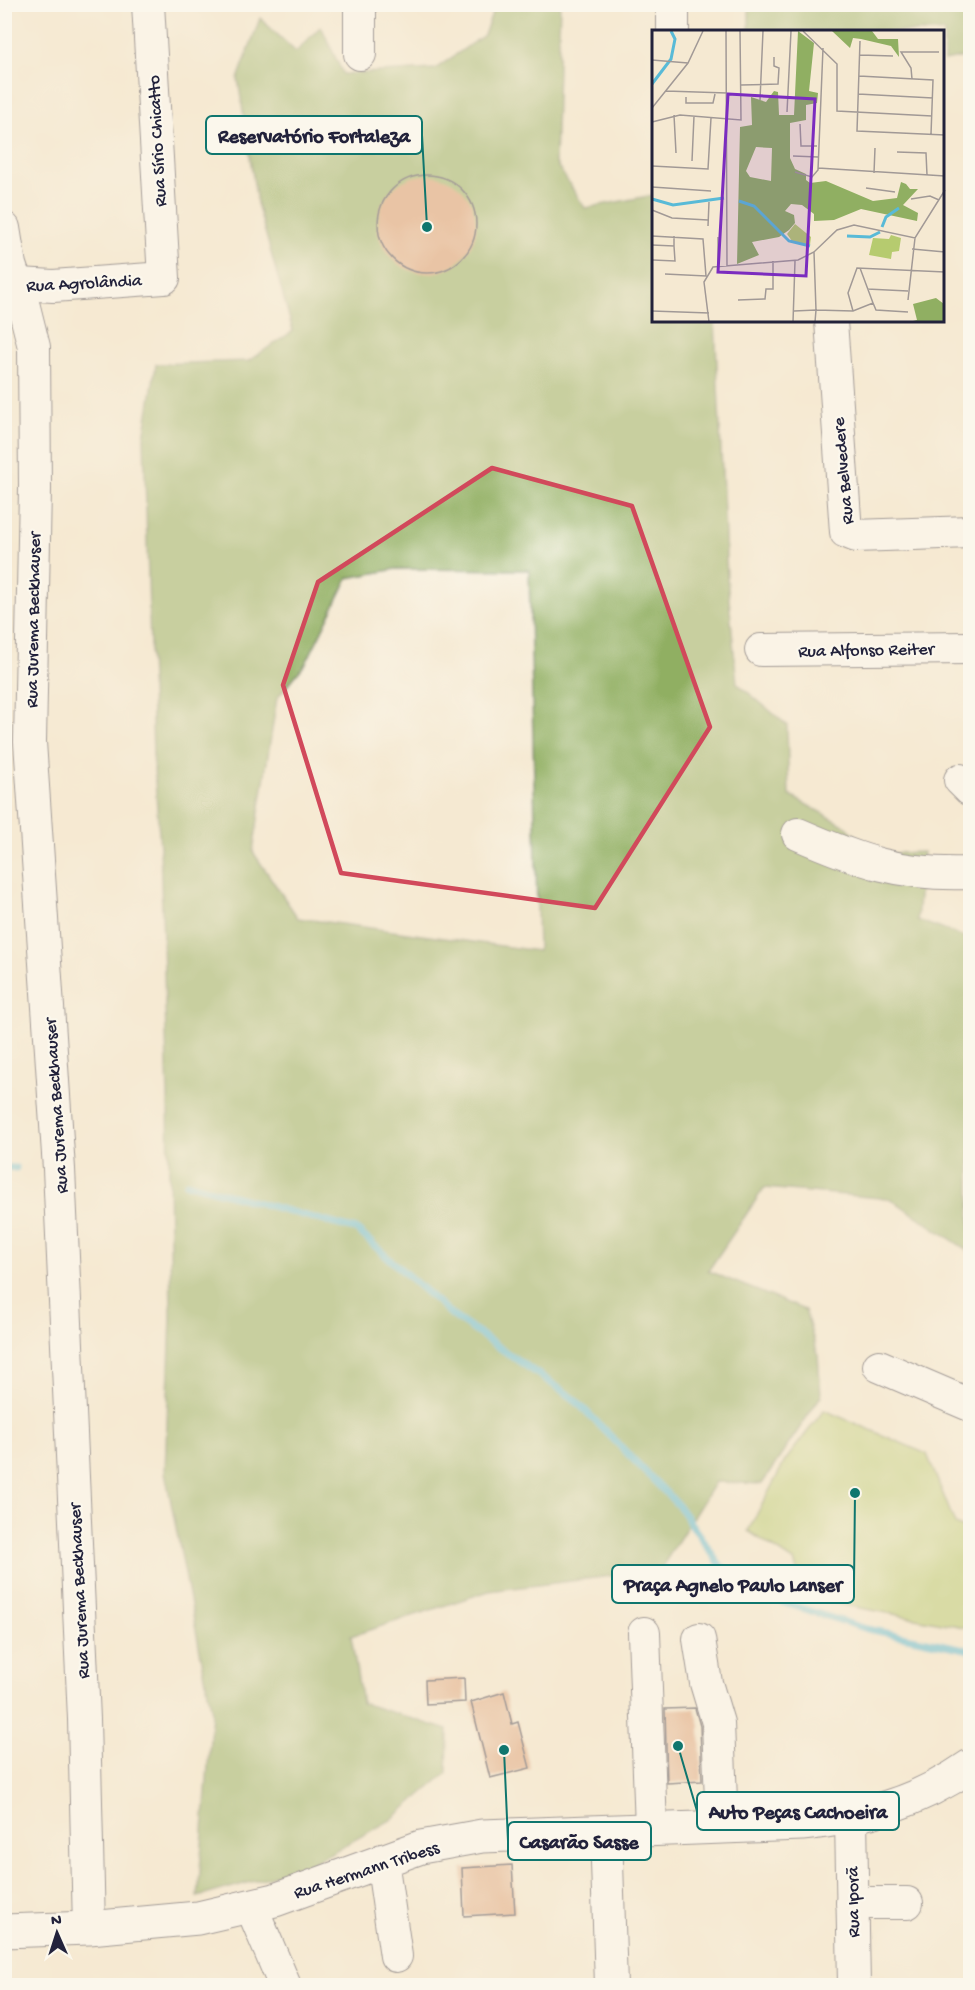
<svg xmlns="http://www.w3.org/2000/svg" width="975" height="1990" font-family="'Gochi Hand',sans-serif">
  <rect width="100%" height="100%" fill="#fbf7ec"/>
  <filter id="ink" filterUnits="userSpaceOnUse"><feTurbulence type="fractalNoise" baseFrequency=".0167" numOctaves="2"/><feDisplacementMap in="SourceGraphic" scale="12" xChannelSelector="R" yChannelSelector="G"/><feConvolveMatrix kernelMatrix="1 2 1 2 8 2 1 2 1" color-interpolation-filters="sRGB"/></filter>
  <filter id="wash" filterUnits="userSpaceOnUse"><feTurbulence type="fractalNoise" baseFrequency=".008" numOctaves="4" result="noise"/><feDisplacementMap in="SourceGraphic" scale="24" xChannelSelector="R" yChannelSelector="G"/><feGaussianBlur stdDeviation="1.35" result="paint"/><feColorMatrix in="noise" values="0 0 0 0 0 0 0 0 0 0 0 0 0 0 0 0 0 1.4 0 .05"/><feComposite in="paint" operator="in"/></filter>
  <g filter="url(#wash)">
    <rect width="100%" height="100%" fill="#f5e9d2"/>
    <polygon fill="#b6cb6f" stroke="#6c7655" stroke-width="1.5" points="824,1410 927,1454 955,1524 970,1531 970,1628 806,1598 794,1561 748,1531 785,1461"/>
    <g fill="#90af62" stroke="#59684e" stroke-width="1.5" fill-rule="evenodd">
      <path d="M 495,5 L 560,5 L 555,162 L 585,208 L 654,195 L 654,321 L 715,321 L 727,577 L 737,683 L 787,725 L 789,795 L 846,826 L 874,854 L 923,852 L 917,920 L 970,939 L 970,1252 L 891,1199 L 764,1188 L 708,1271 L 805,1310 L 818,1355 L 821,1396 L 762,1484 L 715,1482 L 660,1570 L 489,1591 L 351,1636 L 362,1703 L 448,1730 L 447,1773 L 391,1820 L 307,1866 L 198,1897 L 212,1712 L 165,1472 L 171,1317 L 168,1099 L 160,848 L 153,755 L 144,438 L 156,364 L 248,361 L 293,331 L 257,203 L 238,79 L 260,18 L 296,52 L 321,26 L 343,74 L 435,69 L 484,35 ZM 396,569 L 529,570 L 538,951 L 298,918 L 253,852 L 277,698 L 306,663 L 348,578 Z"/>
      <polygon points="749,5 970,5 970,56 944,61 944,32 749,31"/>
    </g>
    <g fill="none" stroke-linecap="round" stroke-linejoin="round">
      <g stroke="#58bad7" stroke-width="7">
        <polyline points="4,1167 16,1168"/>
        <polyline points="187,1183 357,1230 453,1316 573,1398 677,1504 721,1566 772,1599 867,1629 970,1650"/>
      </g>
    </g>
    <g id="blocks">
      <g fill="#da986f">
        <circle cx="427" cy="224" r="49"/>
        <polygon points="464,1678 465,1702 426,1704 425,1680"/>
        <polygon points="504,1692 512,1724 518,1722 530,1768 490,1778 471,1702"/>
        <polygon points="695,1708 700,1726 702,1781 667,1783 665,1709"/>
        <polygon points="512,1865 515,1913 464,1916 462,1868"/>
      </g>
    </g>
  </g>
  <g filter="url(#ink)">
    <use href="#blocks" fill-opacity="0" stroke="#424052" stroke-width="1.5"/>
    <g fill="none" stroke-linecap="round" stroke-linejoin="round">
      <defs>
        <g id="minor">
          <polyline points="673,4 673,32"/>
          <polyline points="360,54 360,4"/>
          <polyline points="4,228 10,265 24,307 34,347 35,489 30,742 59,1169 84,1719 89,1928"/>
          <polyline points="4,283 53,286 164,278 148,4"/>
          <polyline points="831,321 846,532 856,536 970,532"/>
          <polyline points="761,650 970,648"/>
          <polyline points="960,780 970,790"/>
          <path d="M 798,834 C 860,861 902,876 970,873"/>
          <polyline points="879,1366 970,1405"/>
          <polyline points="644,1633 651,1829"/>
          <polyline points="699,1639 706,1683 718,1723 722,1827"/>
          <polyline points="851,1819 854,1986"/>
          <polyline points="606,1831 611,1986"/>
          <polyline points="382,1860 396,1956"/>
          <polyline points="852,1903 907,1903"/>
          <polyline points="251,1906 285,1986"/>
        </g>
        <path id="major" d="M 4,1931 L 89,1928 L 198,1918 L 275,1900 L 421,1847 L 482,1836 L 802,1824 C 865,1817 917,1803 970,1766"/>
      </defs>
      <use href="#minor" stroke="#424052" stroke-width="34"/>
      <use href="#major" stroke="#424052" stroke-width="35"/>
      <use href="#minor" stroke="#fff" stroke-width="32"/>
      <use href="#major" stroke="#fff" stroke-width="33"/>
    </g>
  </g>
  <path d="M0 0H975V1990H0ZM 492,468 L 632,506 L 710,727 L 595,908 L 341,873 L 283,685 L 318,582 Z" fill="#f5e9d2" fill-opacity=".55" fill-rule="evenodd"/>
  <path fill="none" stroke="#d1495b" stroke-width="4.5" stroke-linejoin="round" d="M 492,468 L 632,506 L 710,727 L 595,908 L 341,873 L 283,685 L 318,582 Z"/>
  <g text-anchor="middle" stroke-width="4.5" stroke-linejoin="round" paint-order="stroke">
    <g font-size="18" fill="#22223b" stroke="#fbf7ec">
      <text transform="translate(156 141) rotate(-93)" y="6">Rua Sírio Chicatto</text>
      <text transform="translate(84 282) rotate(-3)" y="6">Rua Agrolândia</text>
      <text transform="translate(842 471) rotate(-95)" y="6">Rua Belvedere</text>
      <text transform="translate(32 620) rotate(-89)" y="6">Rua Jurema Beckhauser</text>
      <text transform="translate(866 649) rotate(-1)" y="6">Rua Alfonso Reiter</text>
      <text transform="translate(55 1106) rotate(-94)" y="6">Rua Jurema Beckhauser</text>
      <text transform="translate(78 1591) rotate(-93)" y="6">Rua Jurema Beckhauser</text>
      <text transform="translate(366 1869) rotate(-18)" y="6">Rua Hermann Tribess</text>
      <text transform="translate(852 1902) rotate(-91)" y="6">Rua Iporã</text>
    </g>
  </g>
  <g transform="translate(652 30)">
    <rect width="292" height="292" fill="#f5e9d2"/>
    <path d="M 143,194 L 159,207 L 158,215 L 140,211 L 135,204 ZM 239,205 L 249,208 L 247,221 L 240,222 L 239,229 L 217,225 L 221,208 L 237,209 Z" fill="#b6cb6f"/>
    <path d="M 146,1 L 162,13 L 157,61 L 166,63 L 165,73 L 154,75 L 154,90 L 138,93 L 138,128 L 143,139 L 154,144 L 154,150 L 158,153 L 174,151 L 221,171 L 245,168 L 249,152 L 254,154 L 258,159 L 266,159 L 251,175 L 266,183 L 265,191 L 209,179 L 182,190 L 162,191 L 162,184 L 150,175 L 139,174 L 133,181 L 142,185 L 143,193 L 137,200 L 127,207 L 100,212 L 107,225 L 85,234 L 88,97 L 100,95 L 99,67 L 114,72 L 122,61 L 126,62 L 127,85 L 142,85 ZM 104,117 L 120,118 L 119,151 L 98,147 L 94,141 ZM 180,1 L 220,1 L 226,9 L 246,9 L 247,27 L 239,16 L 209,9 L 201,8 L 198,18 ZM 284,268 L 292,274 L 292,292 L 257,292 L 265,290 L 261,274 Z" fill="#90af62" fill-rule="evenodd"/>
    <path fill="none" stroke="#58bad7" stroke-width="3" d="M 0,54 L 19,29 L 23,9 L 19,1M 0,169 L 21,175 L 72,168M 87,171 L 102,176 L 137,211 L 158,216M 230,197 L 234,187 L 247,178M 195,206 L 218,207 L 228,202"/>
    <path fill="none" stroke="#a19996" stroke-width="1.5" d="M 74,1 L 75,237M 151,1 L 185,34 L 185,81 L 280,86M 208,11 L 205,101 L 293,105M 208,25 L 241,26M 0,30 L 36,33M 207,46 L 281,50 L 279,104M 260,49 L 259,38 L 249,22 L 287,22M 89,55 L 126,54 L 127,38 L 122,36 L 122,27M 14,61 L 75,63M 206,64 L 281,68M 34,67 L 34,73 L 61,73 L 63,64M 108,70 L 111,1M 0,78 L 36,33 L 51,1M 135,82 L 139,1M 22,85 L 24,123M 0,92 L 28,85 L 89,90 L 88,1M 148,94 L 149,116 L 165,116M 245,122 L 274,123 L 275,145M 141,126 L 166,127M 40,131 L 42,86M 0,136 L 56,139 L 59,88M 166,138 L 293,146M 143,142 L 160,147 L 166,140 L 171,18M 222,143 L 223,118M 0,157 L 59,161M 214,158 L 243,162M 259,169 L 278,166 L 287,170M 0,180 L 20,188 L 56,190M 56,196 L 57,172M 0,206 L 51,209 L 54,246 L 13,244M 0,215 L 22,216 L 22,206M 260,219 L 293,222M 162,222 L 164,280 L 201,281 L 221,273 L 224,280 L 256,282M 1,230 L 23,231 L 22,216M 66,237 L 66,207M 208,238 L 221,273M 215,259 L 256,261M 86,270 L 113,269 L 114,259 L 121,259 L 121,231M 256,270 L 263,208M 0,281 L 57,283M 142,281 L 164,280 L 163,292M 201,281 L 196,263 L 205,238 L 293,242M 57,292 L 52,252 L 61,237 L 146,230 L 162,222 L 185,200 L 202,195 L 263,208 L 293,160M 141,292 L 143,231"/>
    <path fill="#7b2cbf" fill-opacity="0.15" stroke="#7b2cbf" stroke-width="3" d="M 76,64 L 163,69 L 154,246 L 66,242 Z"/>
    <rect width="292" height="292" fill="none" stroke="#22223b" stroke-width="3"/>
  </g>
  <path fill="none" stroke="#0f766e" stroke-width="2" d="M427 227L422 135M855 1493L854 1584M678 1746L697 1811M504 1750L508 1841"/>
  <g fill="#0f766e" stroke="#fbf7ec" stroke-width="2">
    <circle cx="427" cy="227" r="6"/>
    <circle cx="855" cy="1493" r="6"/>
    <circle cx="678" cy="1746" r="6"/>
    <circle cx="504" cy="1750" r="6"/>
  </g>
  <g fill="#fbf7ec" stroke="#0f766e" stroke-width="2">
    <rect x="206" y="116" width="216" height="38" rx="6"/>
    <rect x="612" y="1565" width="242" height="38" rx="6"/>
    <rect x="697" y="1792" width="202" height="38" rx="6"/>
    <rect x="508" y="1822" width="143" height="38" rx="6"/>
  </g>
  <g font-size="20" text-anchor="middle" font-weight="bold" fill="#22223b">
    <text x="314" y="142">Reservatório Fortaleza</text>
    <text x="733" y="1591">Praça Agnelo Paulo Lanser</text>
    <text x="798" y="1818">Auto Peças Cachoeira</text>
    <text x="579" y="1848">Casarão Sasse</text>
  </g>
  <rect width="975" height="1990" fill="none" stroke="#fbf7ec" stroke-width="24"/>
  <g transform="translate(57 1933) rotate(357)" stroke="#fbf7ec" stroke-width="4.5" paint-order="stroke">
  <path d="M0-4.5L10 22L0 15L-10 22Z" fill="#22223b"/>
  <text y="-9" font-size="16" font-weight="bold" text-anchor="middle" fill="#22223b">N</text>
  </g>
</svg>
